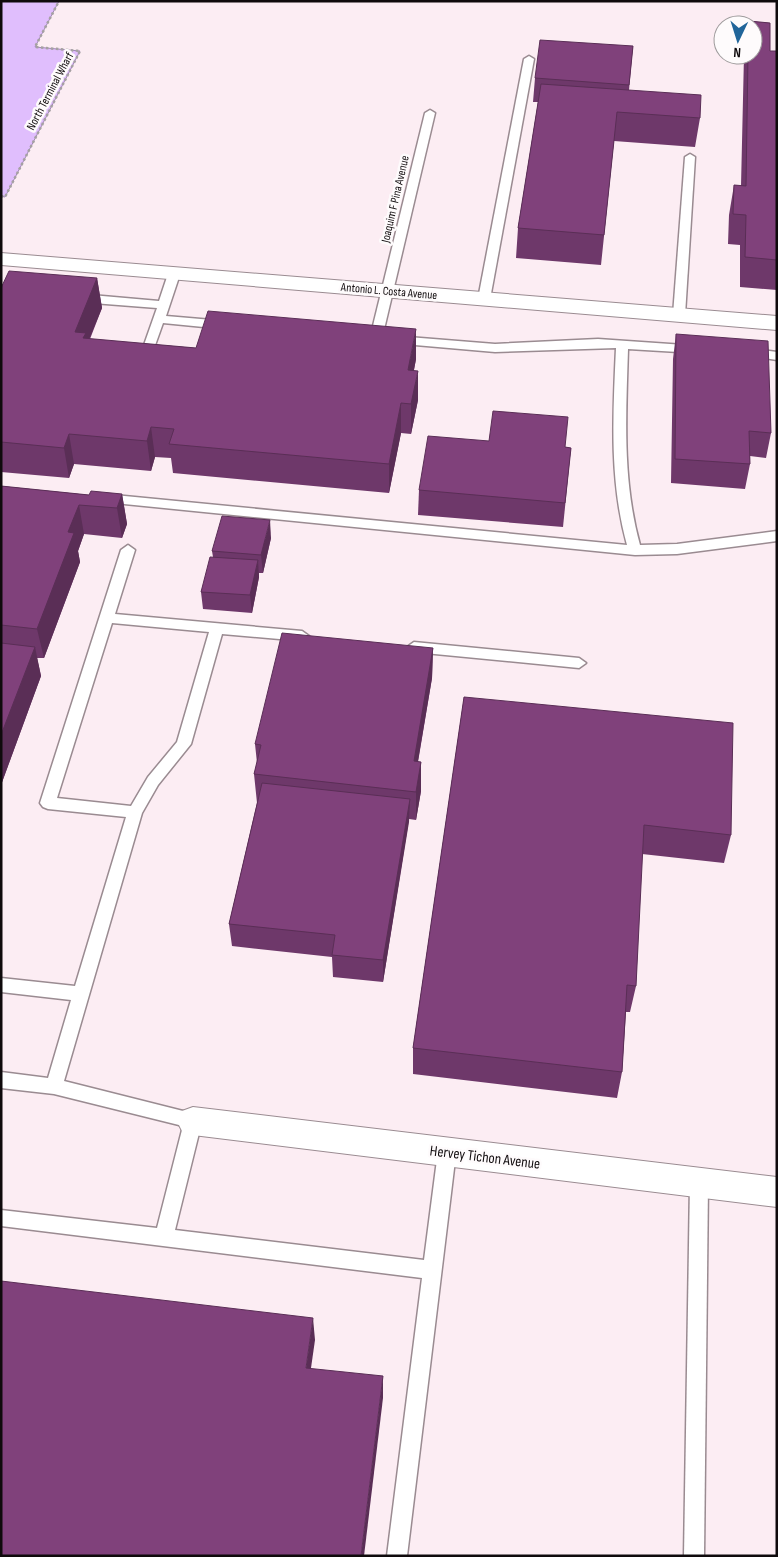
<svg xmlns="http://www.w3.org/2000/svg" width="778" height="1557" font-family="'Sofia Sans Condensed',sans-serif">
  <rect width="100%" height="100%" fill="#fefbfc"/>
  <path fill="#fcedf3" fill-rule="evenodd" d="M 59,1 L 777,1 L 777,1556 L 1,1556 L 1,196 L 5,196 L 80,52 L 35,47 ZM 723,25 L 753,25 L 753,55 L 723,55 Z"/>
  <polygon fill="#e0befd" stroke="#a188b5" points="1,1 59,1 35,47 80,51 5,197 1,196"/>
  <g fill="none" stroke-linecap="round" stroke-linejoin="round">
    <defs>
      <g id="service">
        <polygon points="529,56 534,59 490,299 484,303 478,299 524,59"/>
        <polygon points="430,110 435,113 382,338 376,342 370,338 425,113"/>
        <polygon points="690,154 695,157 685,315 679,319 673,315 685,157"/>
        <polygon points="174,271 180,274 166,316 224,321 230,325 224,329 163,323 148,365 144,366 138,362 157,308 80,302 74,298 80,294 159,301 168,274"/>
        <path d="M 396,336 L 495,344 L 598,339 L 699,346 L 701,349 L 699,352 L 695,353 L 628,349 C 626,415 622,480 640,545 L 677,544 L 777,531 L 777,541 L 677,554 L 635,555 L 104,502 L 97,498 L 104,494 L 627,545 C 609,480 613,414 616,348 L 495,352 L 392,343 L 390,340 Z"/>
        <polygon points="748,348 777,352 777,360 744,355 742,352"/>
        <path d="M 128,545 L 135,550 L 115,614 L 302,631 L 309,636 L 302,641 L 222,634 L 191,744 L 158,785 L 142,813 L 64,1081 L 199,1115 L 202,1121 L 175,1230 L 424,1260 L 438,1152 L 441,1146 L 447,1144 L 453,1146 L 456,1152 L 407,1556 L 387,1556 L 422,1278 L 1,1226 L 1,1210 L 157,1228 L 183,1126 L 54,1094 L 1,1088 L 1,1072 L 48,1078 L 71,1000 L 1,992 L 1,978 L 75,986 L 126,817 L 48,809 L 43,807 L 40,803 L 121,550 ZM 112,623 L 209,632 L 177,742 L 148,777 L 131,806 L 57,798 Z"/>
        <polygon points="414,642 579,658 586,663 579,668 414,652 407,647"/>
        <polygon points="699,1175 705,1177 708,1183 704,1556 684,1556 690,1183 693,1177"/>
      </g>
      <g id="minor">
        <polygon points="1,253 777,316 777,330 1,265"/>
        <polygon points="193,1107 777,1177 777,1207 193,1135 182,1131 177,1121 182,1111"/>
      </g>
    </defs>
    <use href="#service" stroke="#9a8b91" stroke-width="3"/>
    <use href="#minor" stroke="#9a8b91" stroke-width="2"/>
    <polyline stroke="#a5a1a2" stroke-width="2.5" stroke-dasharray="2.5 2.5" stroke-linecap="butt" points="1,196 5,197 80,51 35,47 59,1"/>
    <use href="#service" fill="#fff" fill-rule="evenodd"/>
    <use href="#minor" fill="#fff" fill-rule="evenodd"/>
  </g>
  <g fill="#6e386a">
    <polygon points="749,21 770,23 770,51 777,51 777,290 740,287 740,245 728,244 729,215 734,185 741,186 744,55 753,55 753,25 748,25"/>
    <polygon points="633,46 629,90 700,118 695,147 614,141 601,265 516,258 518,228 538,102 533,102 535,78"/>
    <polygon points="97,278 102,308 90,339 196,348 416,359 414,370 418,400 411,434 401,433 389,493 173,473 171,458 155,457 151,471 74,464 69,478 1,472 1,288"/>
    <polygon points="676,334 771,433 766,458 750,456 750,464 745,489 671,483 673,359"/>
    <polygon points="565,447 571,448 563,527 418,515 419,490"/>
    <polygon points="1,486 89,495 122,494 127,524 122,538 84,534 78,551 80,562 44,658 37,658 41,676 1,785"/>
    <polygon points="271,538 263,573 259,573 259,577 252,613 203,609 201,592 213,557 212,551"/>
    <polygon points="433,648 432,678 418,762 421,762 421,791 416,820 409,819 383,982 333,977 332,957 232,946 229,924 257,803 254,774 257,763 255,744"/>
    <polygon points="464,697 731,835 724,863 642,854 636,986 630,1012 626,1012 622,1072 617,1098 413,1074 413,1048"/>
  </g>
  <g fill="#5a2e56">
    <polygon points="97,278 102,308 87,344 75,332"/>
    <polygon points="416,329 416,359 408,400 408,370"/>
    <polygon points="418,371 418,400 411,434 411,404"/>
    <polygon points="401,403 401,433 389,493 389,464"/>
    <polygon points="151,427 155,457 151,471 147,441"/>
    <polygon points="69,434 74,464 69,478 64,448"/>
    <polygon points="122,494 127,524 122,538 117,508"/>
    <polygon points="79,505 84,534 78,551 80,562 44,658 37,629 68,532"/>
    <polygon points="270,520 271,538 263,573 261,555"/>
    <polygon points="258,560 259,577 252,613 250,595"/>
    <polygon points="35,647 41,676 1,785 1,735"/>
    <polygon points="433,648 432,678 413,790 414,761"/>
    <polygon points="421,762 421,791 416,820 416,792"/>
    <polygon points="410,799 409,822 383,982 383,960"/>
    <polygon points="313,1318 315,1340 308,1389 306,1368"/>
    <polygon points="383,1376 383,1398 364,1556 361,1556"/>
  </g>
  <g fill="#80417b" stroke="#5a2e56">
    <polygon points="749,21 770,23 770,51 777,51 777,260 745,257 746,215 733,214 734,185 746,186 748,55 753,55 753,25 749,25"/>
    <polygon points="540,40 633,46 629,85 535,78"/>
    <polygon points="541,84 701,95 700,118 617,112 604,235 518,228"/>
    <polygon points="9,271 97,278 75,332 86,333 83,338 196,348 208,311 416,329 408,370 418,371 411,404 401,403 389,464 169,444 174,429 151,427 147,441 69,434 64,448 1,442 1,288"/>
    <polygon points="676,334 768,341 771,433 749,431 750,464 675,459"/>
    <polygon points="493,411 568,417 565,447 571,448 565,503 419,490 428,436 489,441"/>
    <polygon points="1,486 89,495 91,491 122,494 117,508 79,505 68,532 74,533 37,629 1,625"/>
    <polygon points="222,516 270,520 261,555 212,551"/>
    <polygon points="210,557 258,560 250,595 201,592"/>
    <polygon points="282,633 433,648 414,761 421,762 416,792 254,774 261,745 255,744"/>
    <polygon points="1,643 35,647 1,735"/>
    <polygon points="464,697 733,723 731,835 644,825 636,986 627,985 622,1072 413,1048"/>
    <polygon points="262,783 410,799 383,960 332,955 335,935 229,924"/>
    <polygon points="1,1281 313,1318 306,1368 383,1376 361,1556 1,1556"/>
  </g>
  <g text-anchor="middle" stroke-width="5" stroke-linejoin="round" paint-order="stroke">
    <g font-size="12" fill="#0f0a0c" stroke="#fefbfc">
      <text transform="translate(50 91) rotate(-62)" y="4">North Terminal Wharf</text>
      <text transform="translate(395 199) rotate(-77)" y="4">Joaquim F Pina Avenue</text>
      <text transform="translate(389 291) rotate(5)" y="4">Antonio L. Costa Avenue</text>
    </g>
    <g font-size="15" fill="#0f0a0c" stroke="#fefbfc">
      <text transform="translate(485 1157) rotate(7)" y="5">Hervey Tichon Avenue</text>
    </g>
  </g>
  <rect width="778" height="1557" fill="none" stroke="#0f0a0c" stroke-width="5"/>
  <g transform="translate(738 40) rotate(184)"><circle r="24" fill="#fefbfc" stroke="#9e9b9c"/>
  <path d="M0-4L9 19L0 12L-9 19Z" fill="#21659a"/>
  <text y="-8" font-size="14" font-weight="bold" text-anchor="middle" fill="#0f0a0c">N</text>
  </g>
</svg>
